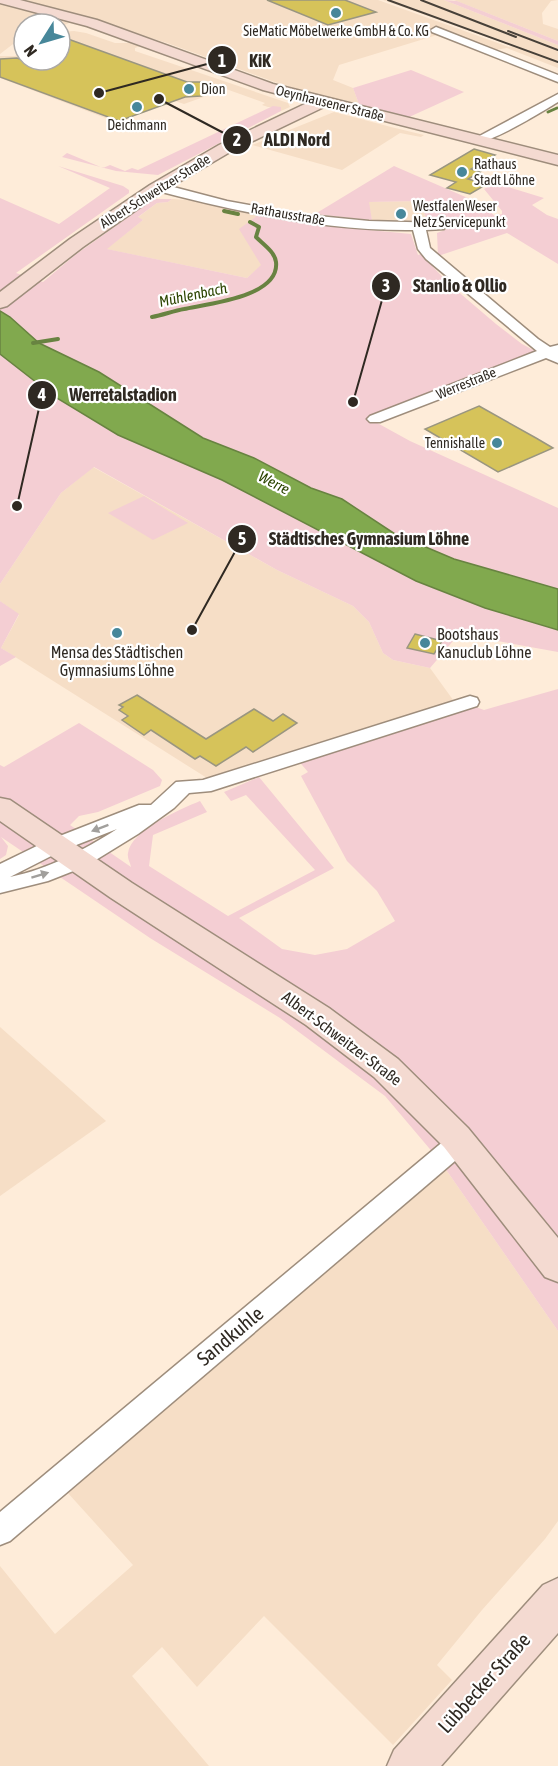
<svg xmlns="http://www.w3.org/2000/svg" width="558" height="1766" font-family="'Asap Condensed',sans-serif">
  <rect width="100%" height="100%" fill="#feecd9"/>
  <g fill="#f6dec6">
    <polygon points="26,0 378,0 509,47 512,46 383,0 444,0 558,45 558,68 507,48 483,52 437,35 339,65 333,80 353,88 360,107 283,85 167,43"/>
    <polygon points="454,0 558,0 551,1 542,13 543,24 558,29 558,41"/>
    <polygon points="0,3 69,23 60,27 60,24 24,24 24,40 13,44 0,54"/>
    <polygon points="74,31 86,33 115,43 133,43 140,46 135,48 135,51 288,103 290,107 281,111 280,107 268,107 262,105 265,103 226,89 184,104 175,101 116,122 0,78 0,56 15,56 24,50 24,60 60,60 60,32"/>
    <polygon points="334,112 391,127 424,135 421,137 400,133 342,170 252,145"/>
    <polygon points="172,199 200,201 261,213 262,265 247,278 106,249 143,220 137,218 157,203 168,202"/>
    <polygon points="420,201 427,221 372,220 368,202"/>
    <polygon points="93,467 277,570 353,606 369,622 383,653 393,660 430,668 456,704 310,746 207,778 1,648 19,615 0,601 0,584 61,493"/>
    <polygon points="0,1027 106,1121 0,1196"/>
    <polygon points="440,1161 558,1331 558,1521 545,1539 482,1610 437,1665 452,1680 393,1745 264,1616 197,1687 162,1647 132,1676 209,1766 0,1766 0,1566 55,1634 133,1565 67,1492"/>
  </g>
  <g fill="#f4ced3">
    <polygon points="444,0 457,1 558,41 558,45"/>
    <polygon points="411,70 464,92 407,118 360,107 353,88"/>
    <polygon points="273,106 281,107 281,111 158,175 116,171 62,157 67,153 103,168 110,165 125,171 132,168 138,170"/>
    <polygon points="58,166 123,186 129,190 129,193 16,273 43,282 75,255 154,199 172,199 168,202 157,203 138,217 143,220 107,249 247,278 261,265 239,229 261,213 329,226 411,234 418,255 421,254 448,283 496,324 522,344 537,352 370,419 410,441 558,508 558,589 454,559 395,534 342,499 311,488 254,458 203,438 99,372 39,343 10,317 0,311 0,198 59,224 110,188"/>
    <polygon points="394,166 477,202 495,216 502,214 502,211 484,189 495,183 544,198 532,205 547,215 558,219 558,264 507,233 438,256 437,233 450,228 447,221 427,221 420,201 369,202 372,220 315,214"/>
    <polygon points="0,354 55,397 118,435 222,480 416,581 485,608 558,630 558,652 459,634 430,668 393,660 383,653 369,622 353,606 277,570 94,467 61,493 0,584"/>
    <polygon points="144,496 147,498 188,523 153,540 108,513"/>
    <polygon points="0,601 19,614 1,648 16,657 0,666"/>
    <path d="M 558,689 L 558,1331 L 440,1161 L 385,1096 L 280,1018 L 150,938 L 1,837 L 8,846 L 6,855 L 0,859 L 0,765 L 4,767 L 79,723 L 153,770 L 162,780 L 160,786 L 98,812 L 79,816 L 70,825 L 131,867 C 130,862 127,858 128,853 C 131,830 181,809 200,801 L 207,812 L 153,835 L 149,866 L 228,916 L 315,870 L 246,795 L 231,801 L 224,792 L 259,777 L 334,868 L 239,918 L 282,949 L 315,955 L 347,949 L 395,921 L 377,891 L 347,861 L 301,776 L 308,772 L 291,752 L 413,716 L 473,706 L 484,710 Z"/>
  </g>
  <polygon fill="#81a94e" stroke="#688341" stroke-width="1.5" points="0,311 10,317 39,343 99,372 203,438 254,458 311,488 342,499 395,534 454,559 558,589 558,630 485,608 416,581 222,480 118,435 55,397 0,354"/>
  <g fill="none" stroke-linecap="round" stroke-linejoin="round">
    <polyline stroke="#688341" stroke-width="3" points="548,112 557,108"/>
    <g stroke="#688341" stroke-width="4">
      <polyline points="224,211 238,214"/>
      <path d="M 152,317 C 163,315 173,311 184,309 C 207,304 280,297 276,262 C 275,252 263,244 256,237 L 259,227 L 250,222"/>
      <polyline points="33,343 58,339"/>
    </g>
  </g>
  <g fill="#d6c35a" stroke="#9a9680" stroke-width="1.5">
    <polygon points="267,0 345,0 376,12 328,25"/>
    <polygon points="68,39 187,82 203,82 223,89 201,96 185,97 119,121 0,77 0,59 17,58 30,63 38,60 60,60 60,42"/>
    <polygon points="474,149 495,155 471,169 480,172 468,179 487,184 470,194 447,188 456,182 430,175"/>
    <polygon points="479,406 536,438 553,448 498,472 425,429"/>
    <polygon points="415,634 442,641 434,654 407,648"/>
    <polygon points="137,695 206,739 254,709 273,721 283,714 297,723 253,752 246,747 216,766 200,756 195,759 151,730 144,735 122,720 128,716 119,710 123,707 119,705"/>
  </g>
  <g fill="none" stroke-linecap="round" stroke-linejoin="round">
    <defs>
      <g id="street">
        <polygon points="436,27 558,75 558,82 432,32 431,30"/>
        <path d="M 558,94 L 558,102 C 543,111 489,145 474,142 L 472,140 Z"/>
        <path d="M 158,183 L 227,201 L 298,214 L 369,221 L 444,223 L 446,226 L 444,229 L 426,230 L 430,248 L 538,339 L 550,347 L 558,345 L 558,363 L 546,358 L 380,422 L 370,422 L 367,419 L 370,416 L 537,351 L 426,259 L 418,249 L 413,230 C 325,231 238,212 154,190 L 154,184 Z"/>
        <path d="M 470,696 L 477,698 L 479,702 L 477,706 L 211,791 L 189,793 L 174,808 L 138,834 L 86,866 L 48,881 L 0,893 L 0,864 L 47,841 L 139,805 L 151,805 L 176,782 L 203,780 ZM 117,829 C 84,850 49,869 10,877 L 61,851 Z"/>
        <polygon points="460,1132 469,1135 472,1142 469,1149 10,1541 0,1545 0,1512 451,1135"/>
      </g>
      <g id="secondary">
        <polygon points="0,0 20,0 97,20 273,84 558,155 558,165 326,106 230,152 162,192 83,247 7,306 0,308 0,292 70,239 150,185 219,145 309,102 263,90 87,26 0,3"/>
        <polygon points="0,798 10,800 132,883 329,1008 398,1059 468,1128 558,1238 558,1282 545,1277 444,1147 374,1077 306,1025 111,898 0,821"/>
        <polygon points="558,1578 558,1633 441,1766 387,1766 394,1750 543,1585"/>
      </g>
    </defs>
    <use href="#street" stroke="#9e8d7c" stroke-width="3"/>
    <use href="#secondary" stroke="#9e8d7c" stroke-width="3"/>
    <use href="#street" fill="#fff" fill-rule="evenodd"/>
    <use href="#secondary" fill="#f4dad1" fill-rule="evenodd"/>
    <g stroke="#474038" stroke-width="2">
      <polyline points="388,0 558,62"/>
      <polyline points="421,0 516,37"/>
      <polyline points="508,31 558,50"/>
    </g>
  </g>
  <defs><path id="oneway-solid" d="M-6-.8H1V-3.2L6.5 0L1 3.2V.8H-6Z" transform="scale(1.5)"/></defs>
  <g fill="#a19f9c">
    <use href="#oneway-solid" transform="translate(100 828) rotate(159)"/>
    <use href="#oneway-solid" transform="translate(40 875) rotate(-17)"/>
  </g>
  <g fill="#47879a" stroke="#fff" stroke-width="2">
    <circle cx="336" cy="13" r="6"/>
    <circle cx="189" cy="89" r="6"/>
    <circle cx="137" cy="107" r="6"/>
    <circle cx="462" cy="172" r="6"/>
    <circle cx="401" cy="214" r="6"/>
    <circle cx="497" cy="443" r="6"/>
    <circle cx="117" cy="633" r="6"/>
    <circle cx="425" cy="643" r="6"/>
  </g>
  <g text-anchor="middle" stroke-width="4.5" stroke-linejoin="round" paint-order="stroke">
    <g font-size="14" fill="#2f2922" stroke="#fff" text-anchor="start">
      <text x="336" y="36" text-anchor="middle">SieMatic Möbelwerke GmbH &amp; Co. KG</text>
      <text x="201" y="94">Dion</text>
      <text x="137" y="130" text-anchor="middle">Deichmann</text>
      <text x="474" y="169">Rathaus<tspan x="474" dy="16">Stadt Löhne</tspan></text>
      <text x="413" y="211">WestfalenWeser<tspan x="413" dy="16">Netz Servicepunkt</tspan></text>
      <text x="485" y="448" text-anchor="end">Tennishalle</text>
    </g>
    <g font-size="14" fill="#2f2922" stroke="#fff">
      <text transform="translate(330 103) rotate(14)" y="5">Oeynhausener Straße</text>
      <text transform="translate(155 191) rotate(-32)" y="5">Albert-Schweitzer-Straße</text>
      <text transform="translate(288 214) rotate(10)" y="5">Rathausstraße</text>
      <text transform="translate(466 383) rotate(-22)" y="5">Werrestraße</text>
    </g>
    <g font-size="15" font-style="italic" fill="#2c4500" stroke="#fff">
      <text transform="translate(193 295) rotate(-12)" y="5">Mühlenbach</text>
      <text transform="translate(274 483) rotate(28)" y="5">Werre</text>
    </g>
    <g font-size="16" fill="#2f2922" stroke="#fff" text-anchor="start">
      <text x="437" y="640">Bootshaus<tspan x="437" dy="18">Kanuclub Löhne</tspan></text>
      <text x="117" y="658" text-anchor="middle">Mensa des Städtischen<tspan x="117" dy="18">Gymnasiums Löhne</tspan></text>
    </g>
    <g font-size="16" fill="#2f2922" stroke="#fff">
      <text transform="translate(342 1038) rotate(37)" y="6">Albert-Schweitzer-Straße</text>
    </g>
    <g font-size="20" fill="#2f2922" stroke="#fff">
      <text transform="translate(230 1336) rotate(-40)" y="7">Sandkuhle</text>
      <text transform="translate(484 1683) rotate(-48)" y="7">Lübbecker Straße</text>
    </g>
  </g>
  <path fill="none" stroke="#2f2922" stroke-width="2" d="M99 93L222 60M159 99L237 140M353 402L386 286M17 506L42 395M192 630L242 539"/>
  <g fill="#2f2922" stroke="#fff" stroke-width="2">
    <circle cx="99" cy="93" r="6"/>
    <circle cx="159" cy="99" r="6"/>
    <circle cx="353" cy="402" r="6"/>
    <circle cx="17" cy="506" r="6"/>
    <circle cx="192" cy="630" r="6"/>
    <circle cx="222" cy="60" r="15"/>
    <circle cx="237" cy="140" r="15"/>
    <circle cx="386" cy="286" r="15"/>
    <circle cx="42" cy="395" r="15"/>
    <circle cx="242" cy="539" r="15"/>
  </g>
  <g font-size="18" text-anchor="middle" font-weight="bold" fill="#fff">
    <text x="222" y="67">1</text>
    <text x="237" y="146">2</text>
    <text x="386" y="292">3</text>
    <text x="42" y="401">4</text>
    <text x="242" y="545">5</text>
  </g>
  <g font-size="18" text-anchor="middle" font-weight="bold" fill="#2f2922" stroke="#fff" stroke-width="4.5" stroke-linejoin="round" paint-order="stroke">
    <text x="260" y="67">KiK</text>
    <text x="297" y="146">ALDI Nord</text>
    <text x="460" y="292">Stanlio &amp; Ollio</text>
    <text x="123" y="401">Werretalstadion</text>
    <text x="369" y="545">Städtisches Gymnasium Löhne</text>
  </g>
  <g transform="translate(42 42) rotate(233)"><circle r="28" fill="#ffffff" stroke="#aca9a7" stroke-width="1.5"/>
  <path d="M0-4.5L10 22L0 15L-10 22Z" fill="#47879a"/>
  <text y="-9" font-size="16" font-weight="bold" text-anchor="middle" fill="#2f2922">N</text>
  </g>
</svg>
